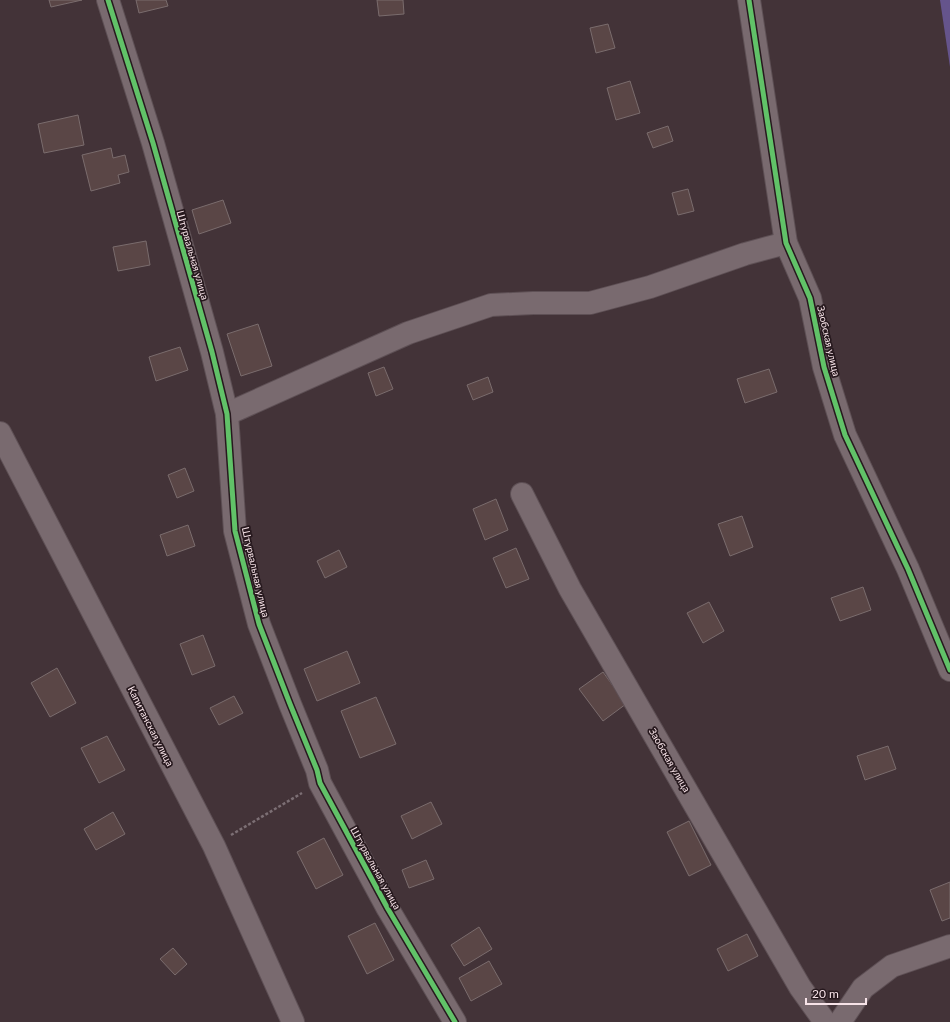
<svg xmlns="http://www.w3.org/2000/svg" width="950" height="1022" font-family="Lato,sans-serif">
  <rect width="100%" height="100%" fill="#433338"/>
  <polygon fill="#65548c" points="940,0 950,0 950,67"/>
  <g fill="#5a4646" stroke="#7a6c6d">
    <polygon points="49,0 82,0 51,7"/>
    <polygon points="136,0 166,0 168,6 139,13"/>
    <polygon points="377,0 403,0 404,14 379,16"/>
    <polygon points="608,24 615,48 596,53 590,28"/>
    <polygon points="630,81 640,113 616,120 607,88"/>
    <polygon points="78,115 84,145 44,153 38,124"/>
    <polygon points="668,126 673,141 653,148 647,133"/>
    <polygon points="111,148 113,158 125,155 129,172 118,175 120,183 91,191 82,155"/>
    <polygon points="688,189 694,211 678,215 672,193"/>
    <polygon points="223,200 231,223 199,234 192,210"/>
    <polygon points="146,241 150,265 118,271 113,247"/>
    <polygon points="258,324 272,366 241,376 227,334"/>
    <polygon points="180,347 188,370 156,381 149,357"/>
    <polygon points="384,367 393,389 376,396 368,373"/>
    <polygon points="769,369 777,392 745,403 737,379"/>
    <polygon points="488,377 493,392 473,400 467,385"/>
    <polygon points="185,468 194,491 177,498 168,475"/>
    <polygon points="496,499 508,530 485,540 473,509"/>
    <polygon points="742,516 753,547 730,556 718,524"/>
    <polygon points="188,525 195,546 167,556 160,535"/>
    <polygon points="516,548 529,579 506,588 493,558"/>
    <polygon points="339,550 347,567 325,578 317,561"/>
    <polygon points="863,587 871,610 840,621 831,598"/>
    <polygon points="709,602 724,631 703,643 687,613"/>
    <polygon points="203,635 215,666 192,675 180,644"/>
    <polygon points="347,651 360,683 317,701 304,669"/>
    <polygon points="57,668 76,703 50,717 31,683"/>
    <polygon points="603,672 626,704 603,721 579,689"/>
    <polygon points="234,696 243,713 219,725 210,708"/>
    <polygon points="376,697 396,744 360,758 341,711"/>
    <polygon points="107,736 125,770 99,783 81,748"/>
    <polygon points="888,746 896,769 865,780 857,756"/>
    <polygon points="431,802 442,824 412,839 401,816"/>
    <polygon points="113,812 125,834 96,850 84,829"/>
    <polygon points="689,821 711,865 689,876 667,832"/>
    <polygon points="324,838 343,875 316,889 297,852"/>
    <polygon points="426,860 434,879 409,888 402,870"/>
    <polygon points="950,882 950,918 942,921 930,890"/>
    <polygon points="375,923 394,960 367,974 348,936"/>
    <polygon points="479,927 492,949 464,966 451,945"/>
    <polygon points="747,934 758,956 728,971 717,949"/>
    <polygon points="173,948 187,964 175,975 160,959"/>
    <polygon points="489,961 502,984 471,1001 459,978"/>
  </g>
  <g fill="none" stroke-linecap="round" stroke-linejoin="round">
    <defs>
      <g id="street">
        <polyline points="108,0 153,143 212,352 227,414 235,531 259,624 290,704 317,770 320,783 388,909 455,1022"/>
        <polyline points="749,0 786,243 810,298 824,367 845,435 908,569 950,670"/>
        <polyline points="227,414 408,333 491,305 533,303 590,303 650,287 745,254 786,243"/>
        <polyline points="0,433 214,846 293,1022"/>
        <polyline points="522,494 570,589 800,987 825,1022"/>
        <polyline points="840,1022 863,988 892,966 950,946"/>
      </g>
    </defs>
    <use href="#street" stroke="#5e5055" stroke-width="24"/>
    <polyline stroke="#7c6f74" stroke-width="2.5" stroke-dasharray="3 2" stroke-linecap="butt" points="231,835 302,793"/>
    <use href="#street" stroke="#796a6f" stroke-width="22"/>
    <defs>
      <g id="cycleway">
        <polyline points="108,0 153,143 212,352 227,414 235,531 259,624 290,704 317,770 320,783 388,909 455,1022"/>
        <polyline points="749,0 786,243 810,298 824,367 845,435 908,569 950,670"/>
      </g>
    </defs>
    <use href="#cycleway" stroke="#27191e" stroke-width="8"/>
    <use href="#cycleway" stroke="#61c268" stroke-width="5"/>
  </g>
  <g text-anchor="middle" stroke-width="3.5" stroke-linejoin="round" paint-order="stroke">
    <g font-size="10" fill="#f7e3e8" stroke="#27191e">
      <text transform="translate(193 255) rotate(74)" y="4">Штурвальная улица</text>
      <text transform="translate(829 341) rotate(77)" y="4">Заобская улица</text>
      <text transform="translate(256 572) rotate(77)" y="4">Штурвальная улица</text>
      <text transform="translate(151 726) rotate(63)" y="4">Капитанская улица</text>
      <text transform="translate(670 760) rotate(60)" y="4">Заобская улица</text>
      <text transform="translate(376 868) rotate(61)" y="4">Штурвальная улица</text>
    </g>
  </g>
  <path d="M806 998v6h60v-6" fill="none" stroke="#f7e3e8" stroke-width="2"/>
  <text x="812" y="998" font-size="12" fill="#f7e3e8" stroke="#27191e" stroke-width="3" paint-order="stroke">20 m</text>
</svg>
